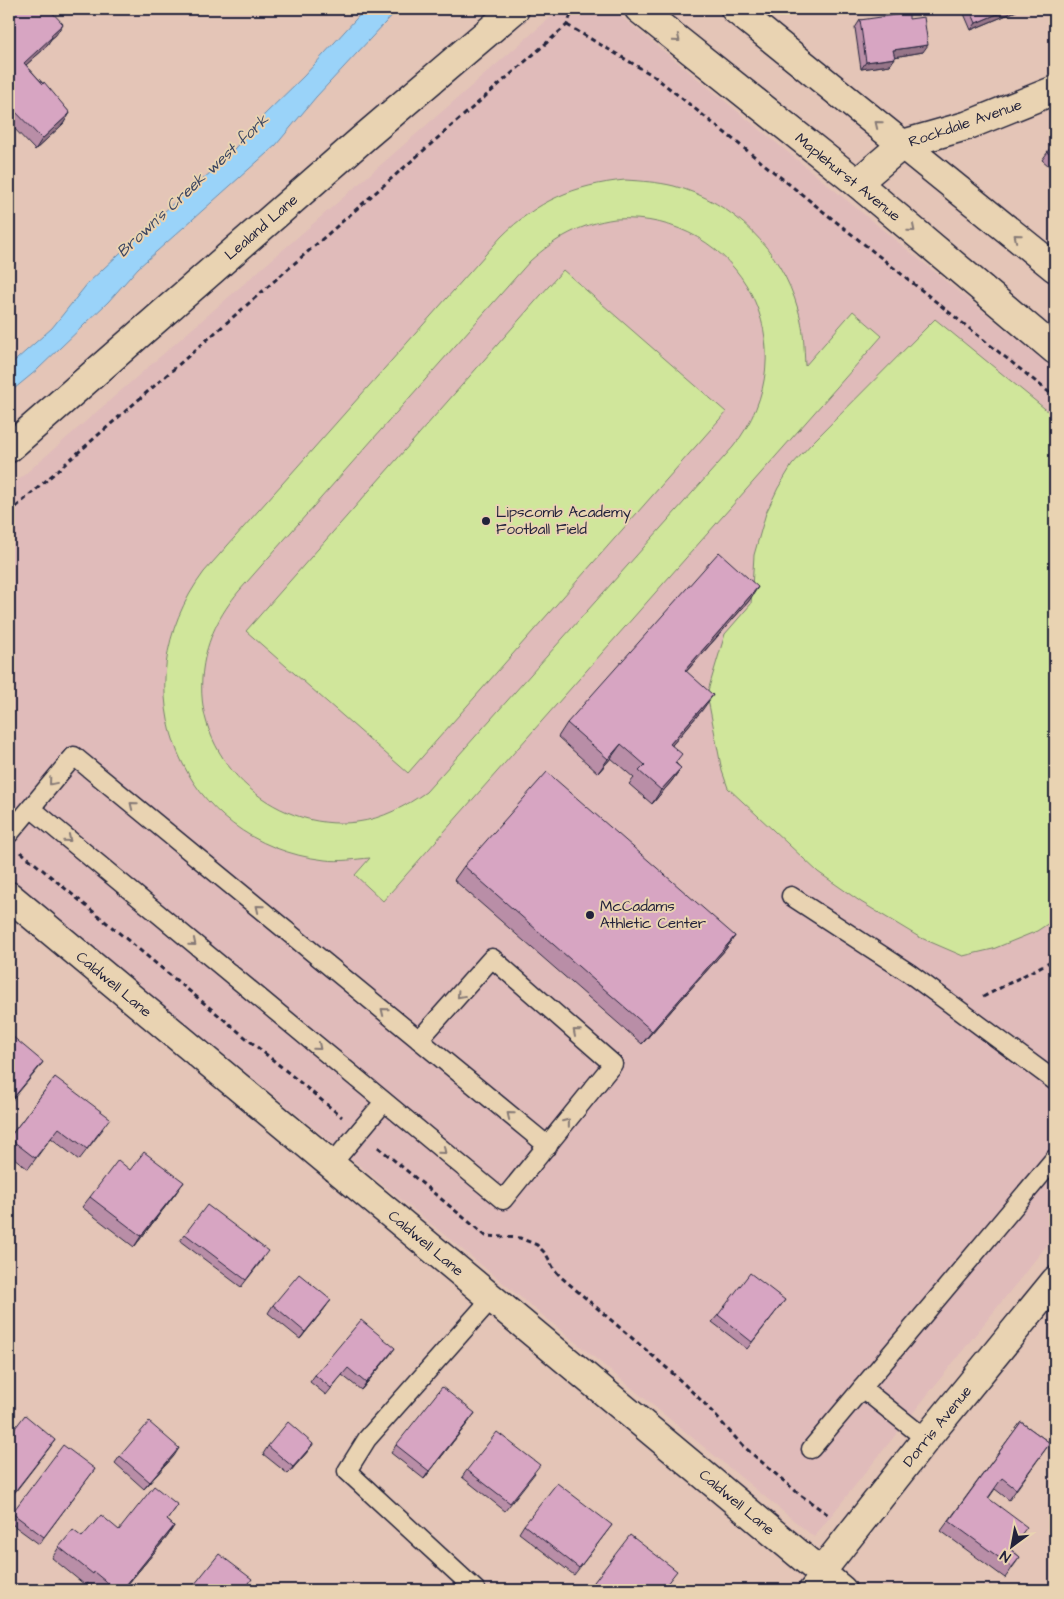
<svg xmlns="http://www.w3.org/2000/svg" width="1064" height="1599" font-family="'Architects Daughter',sans-serif">
  <rect width="100%" height="100%" fill="#e4c5b7"/>
  <filter id="ink" filterUnits="userSpaceOnUse"><feTurbulence type="fractalNoise" baseFrequency=".02" numOctaves="2"/><feDisplacementMap in="SourceGraphic" scale="10" xChannelSelector="R" yChannelSelector="G"/><feConvolveMatrix kernelMatrix="1 2 1 2 8 2 1 2 1" color-interpolation-filters="sRGB"/></filter>
  <g filter="url(#ink)">
    <polygon fill="#e0bbba" points="560,9 612,9 1055,370 1055,1235 814,1537 9,879 9,488"/>
    <g fill="#d0e69b" stroke="#79846b" fill-rule="evenodd">
      <path d="M 625,180 C 641,181 658,182 674,186 C 734,202 781,250 798,309 C 804,328 804,347 805,366 L 853,311 L 882,336 L 383,901 L 355,875 L 370,858 C 355,859 340,862 325,860 C 180,843 118,687 204,572 L 501,237 C 537,201 574,185 625,180 ZM 615,219 C 741,211 812,349 733,447 L 426,792 C 406,806 382,819 357,822 C 271,833 190,756 203,669 C 207,639 220,614 239,591 L 530,261 C 556,238 580,224 615,219 Z"/>
      <polygon points="563,270 726,412 408,773 246,631"/>
      <polygon points="935,319 1055,417 1055,919 1037,931 993,949 963,956 919,937 861,902 818,872 728,788 722,771 707,694 725,634 751,604 754,555 766,513 778,488 792,465 811,444"/>
    </g>
    <polygon fill="#9ad3f9" stroke="#6a8cad" points="365,9 398,9 316,97 276,145 138,268 108,302 37,370 9,393 9,366 52,328 88,283 177,200 221,164 264,115 304,76"/>
    <g fill="none" stroke-linecap="round" stroke-linejoin="round">
      <defs>
        <g id="service">
          <polyline points="31,808 503,1200 613,1064 492,958 419,1040"/>
          <polyline points="9,834 74,756 548,1146"/>
          <polyline points="791,896 909,973 1055,1081"/>
          <polyline points="331,1165 384,1102"/>
          <polyline points="862,1388 926,1439"/>
          <polyline points="811,1449 1055,1158"/>
          <polyline points="476,1590 347,1471 367,1439 492,1298"/>
          <polyline points="807,1590 821,1572"/>
        </g>
        <g id="minor">
          <polyline points="639,9 857,183 1055,350"/>
          <polyline points="735,9 1055,268"/>
          <polyline points="857,183 903,144 966,126 1055,90"/>
          <polyline points="9,896 842,1590"/>
          <polyline points="821,1572 926,1439 1055,1281"/>
        </g>
        <polyline id="tertiary" points="9,448 367,135 515,9"/>
      </defs>
      <use href="#service" stroke="#22223b" stroke-width="21"/>
      <use href="#minor" stroke="#22223b" stroke-width="31"/>
      <use href="#tertiary" stroke="#22223b" stroke-width="31"/>
      <g stroke="#22223b" stroke-width="3" stroke-dasharray="5 4" stroke-linecap="butt">
        <polyline points="567,25 654,76 1055,397"/>
        <polyline points="9,513 567,25 573,9"/>
        <polyline points="21,852 342,1117"/>
        <polyline points="983,997 1055,959"/>
        <polyline points="378,1147 486,1236 520,1238 537,1245 546,1254 554,1269 561,1277 668,1369 704,1403 743,1446 799,1494 830,1516"/>
      </g>
      <use href="#service" stroke="#e9d3b2" stroke-width="18"/>
      <use href="#minor" stroke="#e9d3b2" stroke-width="28"/>
      <use href="#tertiary" stroke="#e9d3b2" stroke-width="28"/>
    </g>
    <g fill="#b98ea7" stroke="#22223b">
      <polygon points="962,9 1021,9 971,30"/>
      <polygon points="9,15 56,35 51,39 45,48 26,65 70,113 63,124 35,150 9,123"/>
      <polygon points="909,19 923,52 894,57 895,58 890,65 861,69 855,28 860,20"/>
      <polygon points="1055,142 1055,171 1042,160"/>
      <polygon points="749,601 686,672 703,709 672,745 676,763 681,768 671,782 652,804 629,784 634,778 611,758 598,773 558,737 567,723"/>
      <polygon points="464,866 735,936 725,950 642,1044 454,880"/>
      <polygon points="55,1077 103,1129 79,1160 51,1138 28,1169 9,1154 9,1138"/>
      <polygon points="130,1170 176,1193 134,1247 82,1207 90,1197"/>
      <polygon points="185,1234 263,1259 241,1287 180,1241"/>
      <polygon points="785,1300 747,1349 712,1322 718,1315"/>
      <polygon points="273,1305 325,1308 300,1339 268,1313"/>
      <polygon points="390,1355 361,1390 342,1375 326,1395 310,1382 315,1375"/>
      <polygon points="470,1420 424,1479 391,1453 396,1445"/>
      <polygon points="1021,1422 1050,1443 1009,1500 995,1489 988,1499 1010,1549 1020,1557 1005,1578 941,1531"/>
      <polygon points="313,1444 308,1451 288,1474 263,1454 268,1446"/>
      <polygon points="120,1456 174,1456 144,1489 115,1463"/>
      <polygon points="95,1469 39,1544 9,1522 9,1518 12,1513"/>
      <polygon points="467,1470 535,1473 505,1511 462,1477"/>
      <polygon points="178,1505 167,1520 174,1526 167,1537 123,1590 95,1590 87,1583 85,1585 52,1558 59,1547 82,1537 119,1530"/>
      <polygon points="524,1525 612,1525 574,1575 519,1533"/>
    </g>
    <g fill="#967488" stroke="#22223b">
      <polygon points="1009,9 1021,9 971,30 976,23"/>
      <polygon points="63,24 56,35 51,39 45,48 16,74 24,63 51,35"/>
      <polygon points="928,45 923,52 888,58 893,50"/>
      <polygon points="895,58 890,65 861,69 866,62"/>
      <polygon points="70,113 63,124 35,150 42,139"/>
      <polygon points="758,587 749,601 675,684 685,670"/>
      <polygon points="713,695 703,709 661,758 670,744"/>
      <polygon points="621,744 611,758 598,773 608,759"/>
      <polygon points="681,768 671,782 652,804 661,790"/>
      <polygon points="735,936 725,950 642,1044 652,1031"/>
      <polygon points="43,1062 38,1069 9,1104 9,1103"/>
      <polygon points="184,1182 176,1193 134,1247 141,1236"/>
      <polygon points="331,1300 325,1308 300,1339 305,1332"/>
      <polygon points="395,1348 390,1355 361,1390 366,1383"/>
      <polygon points="475,1413 470,1420 424,1479 429,1471"/>
      <polygon points="55,1440 50,1447 9,1500 9,1499"/>
      <polygon points="313,1444 308,1451 288,1474 293,1467"/>
      <polygon points="179,1448 174,1456 144,1489 150,1482"/>
      <polygon points="174,1526 167,1537 123,1590 122,1590"/>
    </g>
    <g fill="#d7a5c2" stroke="#22223b">
      <polygon points="15,9 49,9 63,24 51,35 52,37 24,63 43,84 44,82 70,113 42,139 9,105 9,15"/>
      <polygon points="970,9 1009,9 976,23"/>
      <polygon points="909,13 909,19 924,17 928,45 893,50 895,58 866,62 860,20"/>
      <polygon points="1055,142 1055,159 1047,152"/>
      <polygon points="719,552 758,587 685,670 713,695 670,744 682,754 675,763 681,768 661,790 639,771 645,765 621,744 608,759 567,723"/>
      <polygon points="547,772 735,936 652,1031 464,866"/>
      <polygon points="12,1036 43,1062 9,1103 9,1040"/>
      <polygon points="55,1077 110,1118 87,1149 59,1128 35,1158 9,1138"/>
      <polygon points="144,1152 184,1182 141,1236 90,1197 118,1160 130,1170"/>
      <polygon points="207,1205 268,1251 246,1280 185,1234"/>
      <polygon points="750,1273 785,1300 752,1342 718,1315"/>
      <polygon points="299,1274 331,1300 305,1332 273,1305"/>
      <polygon points="361,1320 395,1348 366,1383 348,1368 331,1388 315,1375"/>
      <polygon points="442,1387 475,1413 429,1471 396,1445"/>
      <polygon points="25,1415 55,1440 9,1499 9,1436"/>
      <polygon points="149,1422 179,1448 150,1482 120,1456"/>
      <polygon points="288,1422 313,1444 293,1467 268,1446"/>
      <polygon points="1021,1422 1050,1443 1016,1489 1002,1478 988,1498 1027,1527 1010,1549 1020,1557 1012,1567 949,1521"/>
      <polygon points="497,1432 540,1465 510,1503 467,1470"/>
      <polygon points="63,1445 95,1469 44,1537 12,1513"/>
      <polygon points="557,1483 612,1525 579,1568 524,1525"/>
      <polygon points="154,1486 178,1505 167,1520 174,1526 122,1590 116,1590 94,1572 93,1574 59,1547 73,1530 82,1537 101,1515 119,1530"/>
      <polygon points="630,1535 677,1571 662,1590 588,1590"/>
      <polygon points="219,1554 252,1579 244,1590 190,1590"/>
      <polygon points="165,1585 171,1590 160,1590"/>
    </g>
    <defs><path id="oneway-chevron" d="M-2-3.5L2.5 0L-2 3.5" fill="none" stroke-width="1.6" stroke-linecap="round" stroke-linejoin="round" transform="scale(1.25)"/></defs>
    <g stroke="#867a76">
      <use href="#oneway-chevron" transform="translate(677 39) rotate(39)"/>
      <use href="#oneway-chevron" transform="translate(878 124) rotate(-141)"/>
      <use href="#oneway-chevron" transform="translate(912 229) rotate(40)"/>
      <use href="#oneway-chevron" transform="translate(1017 237) rotate(-141)"/>
      <use href="#oneway-chevron" transform="translate(52 782) rotate(130)"/>
      <use href="#oneway-chevron" transform="translate(133 805) rotate(-141)"/>
      <use href="#oneway-chevron" transform="translate(68 839) rotate(40)"/>
      <use href="#oneway-chevron" transform="translate(259 908) rotate(-141)"/>
      <use href="#oneway-chevron" transform="translate(193 943) rotate(40)"/>
      <use href="#oneway-chevron" transform="translate(460 995) rotate(132)"/>
      <use href="#oneway-chevron" transform="translate(384 1011) rotate(-141)"/>
      <use href="#oneway-chevron" transform="translate(576 1032) rotate(-139)"/>
      <use href="#oneway-chevron" transform="translate(318 1047) rotate(40)"/>
      <use href="#oneway-chevron" transform="translate(510 1115) rotate(-141)"/>
      <use href="#oneway-chevron" transform="translate(567 1122) rotate(-51)"/>
      <use href="#oneway-chevron" transform="translate(443 1151) rotate(40)"/>
    </g>
  </g>
  <g fill="#22223b" stroke="#e9d3b2" stroke-width="2">
    <circle cx="486" cy="521" r="5"/>
    <circle cx="590" cy="915" r="5"/>
  </g>
  <g text-anchor="middle" stroke-width="4" stroke-linejoin="round" paint-order="stroke">
    <g font-size="15" fill="#22223b" stroke="#e9d3b2">
      <text transform="translate(965 123) rotate(-19)" y="5">Rockdale Avenue</text>
      <text transform="translate(848 177) rotate(39)" y="5">Maplehurst Avenue</text>
      <text transform="translate(261 227) rotate(-41)" y="5">Lealand Lane</text>
      <text transform="translate(114 984) rotate(40)" y="5">Caldwell Lane</text>
      <text transform="translate(426 1243) rotate(40)" y="5">Caldwell Lane</text>
      <text transform="translate(937 1426) rotate(-51)" y="5">Dorris Avenue</text>
      <text transform="translate(737 1502) rotate(40)" y="5">Caldwell Lane</text>
    </g>
    <g font-size="15" fill="#22223b" stroke="#e9d3b2" text-anchor="start">
      <text x="496" y="517">Lipscomb Academy<tspan x="496" dy="17">Football Field</tspan></text>
      <text x="600" y="911">McCadams<tspan x="600" dy="17">Athletic Center</tspan></text>
    </g>
    <g font-size="16" font-style="italic" fill="#3a4561" stroke="#e9d3b2">
      <text transform="translate(192 185) rotate(-43)" y="6">Brown's Creek west fork</text>
    </g>
  </g>
  <rect width="1064" height="1599" fill="none" stroke="#e9d3b2" stroke-width="30"/>
  <rect x="15" y="15" width="1034" height="1569" fill="none" stroke="#22223b" stroke-width="2" filter="url(#ink)"/>
  <g transform="translate(1012 1546) rotate(212)" stroke="#e9d3b2" stroke-width="4" paint-order="stroke">
  <path d="M0-4L9 19L0 12L-9 19Z" fill="#22223b"/>
  <text y="-8" font-size="14" font-weight="bold" text-anchor="middle" fill="#22223b">N</text>
  </g>
</svg>
